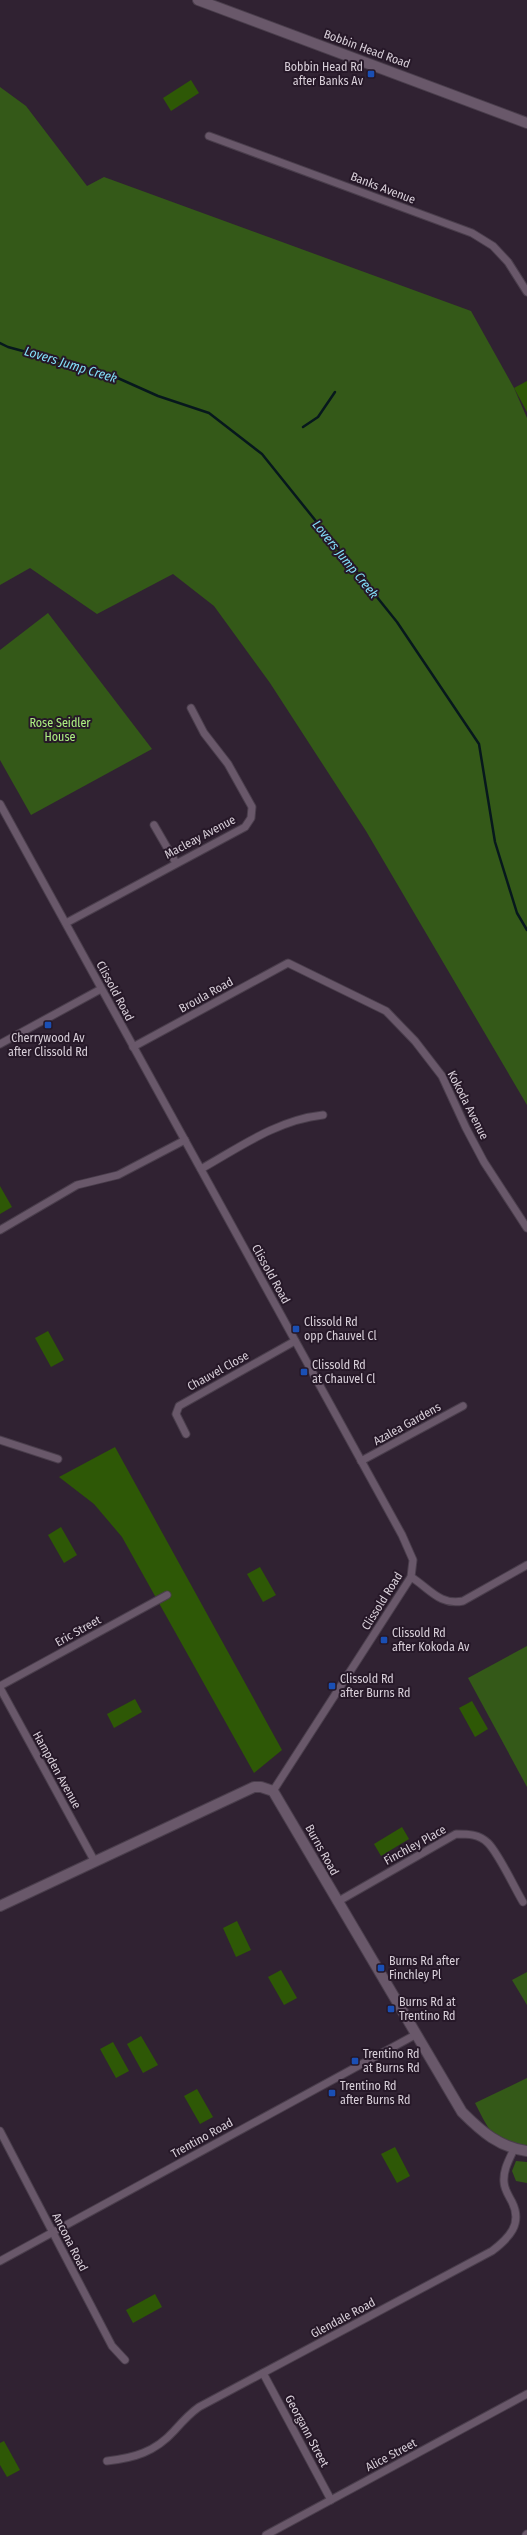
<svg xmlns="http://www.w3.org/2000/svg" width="527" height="2535" font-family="'Fira Sans Condensed',sans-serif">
  <rect width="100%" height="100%" fill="#302232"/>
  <g fill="#2e5806">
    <polygon points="191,80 199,93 171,111 163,98"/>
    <polygon points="527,381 527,412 514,388"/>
    <polygon points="0,1186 12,1207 0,1214"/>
    <polygon points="48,1331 64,1360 51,1367 35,1338"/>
    <polygon points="115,1447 282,1750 254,1773 122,1537 94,1504 59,1477"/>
    <polygon points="61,1527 77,1555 64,1563 48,1535"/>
    <polygon points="260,1567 276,1595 263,1602 247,1574"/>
    <polygon points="135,1699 142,1712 114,1728 107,1714"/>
    <polygon points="472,1701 488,1729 475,1737 459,1708"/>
    <polygon points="402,1827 409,1839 381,1856 374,1844"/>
    <polygon points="237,1921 251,1950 236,1957 223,1928"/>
    <polygon points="281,1970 297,1998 284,2005 268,1977"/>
    <polygon points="141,2036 158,2065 143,2073 127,2044"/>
    <polygon points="113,2042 129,2071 116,2078 100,2049"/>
    <polygon points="197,2089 213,2117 200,2124 184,2096"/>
    <polygon points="395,2147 410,2176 397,2183 381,2154"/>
    <polygon points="155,2294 162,2307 133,2323 126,2310"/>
    <polygon points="4,2441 20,2470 7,2477 0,2465 0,2443"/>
  </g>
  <g fill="#345918">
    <polygon points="0,87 26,106 87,186 104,177 471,311 514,388 527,418 527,1105 366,831 270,683 214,606 173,574 97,614 30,568 0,585"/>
    <polygon points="48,613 152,749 31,815 0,760 0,650"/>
    <polygon points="527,1646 527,1787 468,1678"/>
    <polygon points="527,1972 527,2005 512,1980"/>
    <path d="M 527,2078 L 527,2146 C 493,2144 489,2130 475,2103 Z"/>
    <polygon points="516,2161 527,2162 527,2183 516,2181 512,2171"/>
  </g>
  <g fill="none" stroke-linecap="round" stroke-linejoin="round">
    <g stroke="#07181d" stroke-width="2.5">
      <polyline points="0,343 8,347 111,375 158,396 209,413 262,454 397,622 479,744 495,842 517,913 527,930"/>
      <polyline points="303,427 318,417 335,392"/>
    </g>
    <defs>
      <g id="minor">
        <polyline points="209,136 472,233 493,246 508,262 527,292"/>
        <polyline points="0,804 402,1535 413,1560 411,1577 273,1791"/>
        <polyline points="154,825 176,863"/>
        <polyline points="66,923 245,827 251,818 252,807 228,764 204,733 191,708"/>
        <polyline points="0,1044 101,989"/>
        <polyline points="133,1047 288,963 386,1011 415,1041 442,1076 466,1128 484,1162 527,1228"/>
        <path d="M 201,1169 C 240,1147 277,1120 323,1115"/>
        <polyline points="0,1230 77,1185 118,1175 185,1140"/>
        <polyline points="186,1434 176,1414 179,1406 295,1341"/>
        <polyline points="0,1440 58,1459"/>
        <polyline points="361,1461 463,1406"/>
        <path d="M 411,1577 C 429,1588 440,1606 463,1601 L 527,1565"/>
        <polyline points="0,1686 167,1595"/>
        <polyline points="0,1688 95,1862"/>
        <path d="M 337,1902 L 456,1834 C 468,1834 479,1834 488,1843 C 499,1854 514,1887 523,1902"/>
        <polyline points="0,2131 112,2346 125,2360"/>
        <polyline points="0,2261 415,2035"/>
        <polyline points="263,2373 331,2500"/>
        <path d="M 107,2461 C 134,2458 155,2452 174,2431 C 182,2422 189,2414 199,2407 L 492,2251 C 509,2238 523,2224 512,2202 C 509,2196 504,2189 504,2182 C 503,2170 509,2160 514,2149"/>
        <polyline points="266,2535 527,2394"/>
        <polyline points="526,2535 527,2534"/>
      </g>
      <g id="secondary">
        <polyline points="198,0 527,123"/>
        <path d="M 0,1906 L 254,1787 L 261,1787 L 273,1791 L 462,2112 C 482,2132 499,2147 527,2151"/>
      </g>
    </defs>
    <use href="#minor" stroke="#4a3e4c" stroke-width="9"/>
    <use href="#secondary" stroke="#4a3e4c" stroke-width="12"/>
    <use href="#minor" stroke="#69586a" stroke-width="7"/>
    <use href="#secondary" stroke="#69586a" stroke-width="10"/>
  </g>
  <g fill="#1a4fb4" stroke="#261828" stroke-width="1.5">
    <rect x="367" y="70" width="8" height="8" rx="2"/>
    <rect x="44" y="1021" width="8" height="8" rx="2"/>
    <rect x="292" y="1325" width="8" height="8" rx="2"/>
    <rect x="300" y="1368" width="8" height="8" rx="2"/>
    <rect x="380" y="1636" width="8" height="8" rx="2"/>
    <rect x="328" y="1682" width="8" height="8" rx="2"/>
    <rect x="377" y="1964" width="8" height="8" rx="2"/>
    <rect x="387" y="2005" width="8" height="8" rx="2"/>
    <rect x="351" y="2057" width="8" height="8" rx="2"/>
    <rect x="328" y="2089" width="8" height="8" rx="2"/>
  </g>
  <g text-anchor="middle" stroke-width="4" stroke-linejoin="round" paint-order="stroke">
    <g font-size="12" fill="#d8cfd9" stroke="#261828">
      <text transform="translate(367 49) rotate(20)" y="4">Bobbin Head Road</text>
      <text transform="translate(383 188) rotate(21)" y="4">Banks Avenue</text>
      <text transform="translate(200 837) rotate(-28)" y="4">Macleay Avenue</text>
      <text transform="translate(115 991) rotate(62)" y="4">Clissold Road</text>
      <text transform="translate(206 995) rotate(-29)" y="4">Broula Road</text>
      <text transform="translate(468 1105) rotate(63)" y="4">Kokoda Avenue</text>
      <text transform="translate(271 1274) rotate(61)" y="4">Clissold Road</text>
      <text transform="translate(218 1371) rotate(-29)" y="4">Chauvel Close</text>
      <text transform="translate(407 1424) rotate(-29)" y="4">Azalea Gardens</text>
      <text transform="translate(382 1601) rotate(-58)" y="4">Clissold Road</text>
      <text transform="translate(78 1631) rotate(-29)" y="4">Eric Street</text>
      <text transform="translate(57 1770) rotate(61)" y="4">Hampden Avenue</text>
      <text transform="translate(415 1845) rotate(-29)" y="4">Finchley Place</text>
      <text transform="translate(322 1850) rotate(61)" y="4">Burns Road</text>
      <text transform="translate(202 2138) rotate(-29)" y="4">Trentino Road</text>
      <text transform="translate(70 2242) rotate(63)" y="4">Ancona Road</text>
      <text transform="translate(343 2318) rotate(-28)" y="4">Glendale Road</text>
      <text transform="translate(307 2431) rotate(62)" y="4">Georgann Street</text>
      <text transform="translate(391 2455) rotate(-28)" y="4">Alice Street</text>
    </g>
    <g font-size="12" fill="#d8cfd9" stroke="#261828" text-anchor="start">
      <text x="363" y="71" text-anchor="end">Bobbin Head Rd<tspan x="363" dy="14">after Banks Av</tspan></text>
      <text x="48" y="1042" text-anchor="middle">Cherrywood Av<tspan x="48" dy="14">after Clissold Rd</tspan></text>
      <text x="304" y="1326">Clissold Rd<tspan x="304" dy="14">opp Chauvel Cl</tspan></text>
      <text x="312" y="1369">Clissold Rd<tspan x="312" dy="14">at Chauvel Cl</tspan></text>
      <text x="392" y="1637">Clissold Rd<tspan x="392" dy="14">after Kokoda Av</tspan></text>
      <text x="340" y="1683">Clissold Rd<tspan x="340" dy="14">after Burns Rd</tspan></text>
      <text x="389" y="1965">Burns Rd after<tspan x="389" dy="14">Finchley Pl</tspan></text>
      <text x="399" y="2006">Burns Rd at<tspan x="399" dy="14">Trentino Rd</tspan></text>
      <text x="363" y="2058">Trentino Rd<tspan x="363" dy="14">at Burns Rd</tspan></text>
      <text x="340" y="2090">Trentino Rd<tspan x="340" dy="14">after Burns Rd</tspan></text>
    </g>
    <g font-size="12" fill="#acef81" stroke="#261828">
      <text x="60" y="727">Rose Seidler<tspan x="60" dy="14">House</tspan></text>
    </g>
    <g font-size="13" font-style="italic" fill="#82def7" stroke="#261828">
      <text transform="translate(71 364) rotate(17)" y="5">Lovers Jump Creek</text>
      <text transform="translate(346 559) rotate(51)" y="5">Lovers Jump Creek</text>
    </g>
  </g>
</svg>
